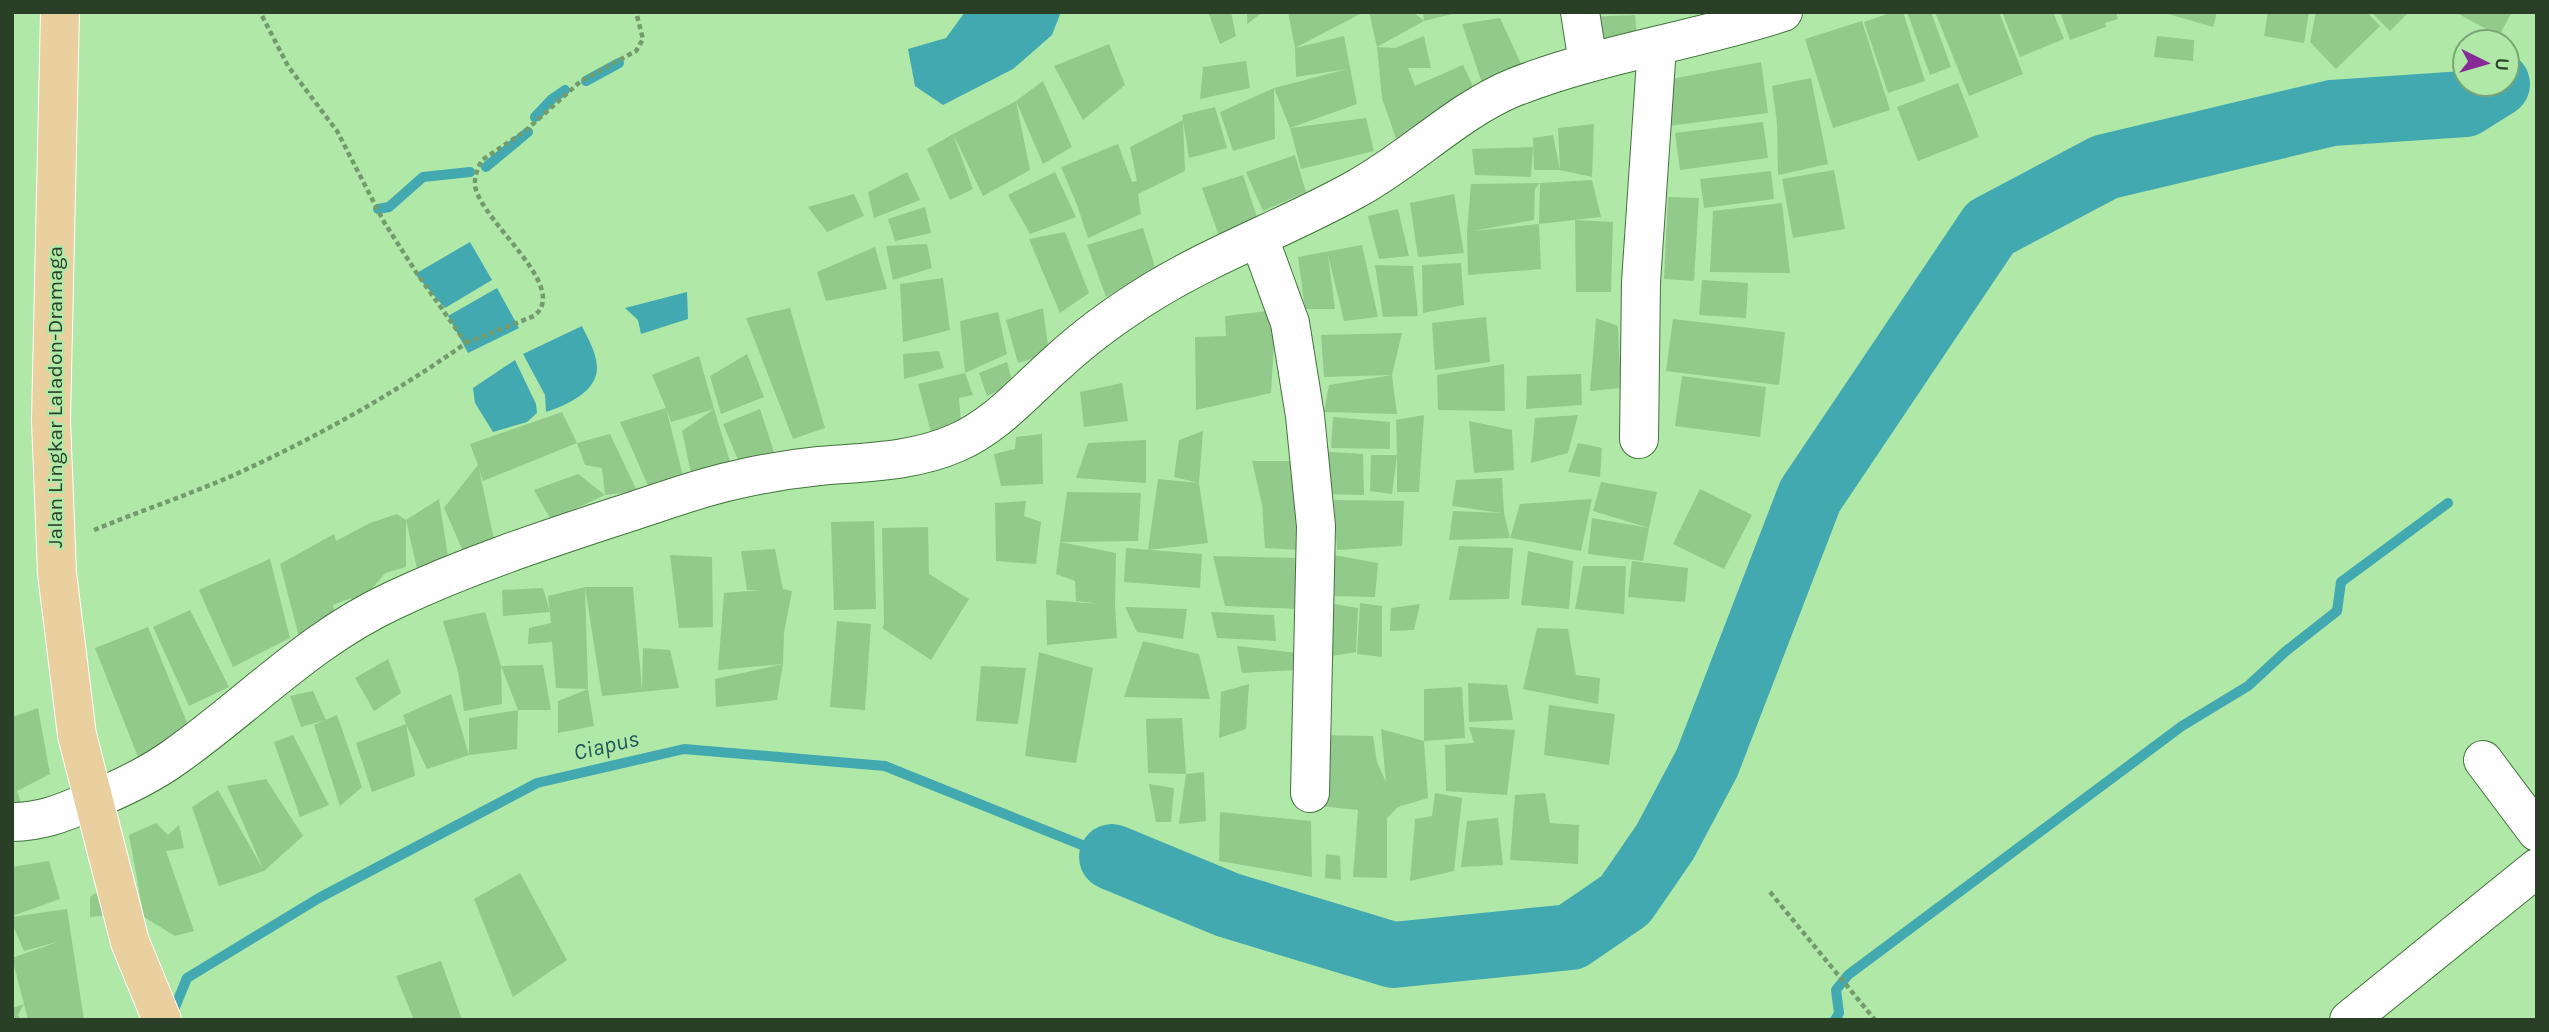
<svg xmlns="http://www.w3.org/2000/svg" width="2549" height="1032" font-family="Karla,sans-serif">
  <rect width="100%" height="100%" fill="#b0e8a8"/>
  <g fill="#42a9b1">
    <polygon points="965,12 1061,12 1052,35 1013,69 943,105 915,86 908,49 946,38"/>
    <polygon points="470,242 492,280 445,308 415,274"/>
    <polygon points="497,288 519,328 468,353 448,316"/>
    <polygon points="687,292 688,319 641,334 638,320 625,308"/>
    <path d="M 582,326 C 588,339 597,353 597,368 C 597,392 565,406 546,412 L 545,395 L 523,354 Z"/>
    <polygon points="515,360 536,404 537,413 527,422 493,432 475,403 473,388"/>
  </g>
  <g fill="none" stroke-linecap="round" stroke-linejoin="round">
    <g stroke="#42a9b1" stroke-width="10">
      <polyline points="586,81 619,63"/>
      <polyline points="535,117 552,99 565,90"/>
      <polyline points="486,167 528,132"/>
      <polyline points="378,209 389,207 423,177 470,172"/>
      <polyline points="171,1017 187,978 319,898 537,783 684,749 885,766 1112,857"/>
      <polyline points="1835,1020 1839,1013 1836,990 1848,975 2182,726 2248,686 2286,651 2337,611 2341,582 2448,503"/>
    </g>
    <polyline stroke="#42a9b1" stroke-width="66" points="1112,857 1228,905 1393,955 1571,937 1625,900 1665,842 1707,763 1810,496 1990,228 2105,167 2332,113 2465,104 2497,84"/>
  </g>
  <g fill="#92ca8b">
    <polygon points="1208,12 1231,12 1236,36 1220,44"/>
    <polygon points="1247,12 1263,12 1247,24"/>
    <polygon points="1288,12 1364,12 1295,48 1344,36 1357,104 1290,128 1274,88 1275,139 1233,151 1220,112 1274,88 1347,69 1296,77 1295,48"/>
    <polygon points="1369,12 1413,12 1424,21 1377,47"/>
    <polygon points="1423,12 1456,12 1456,13 1424,21"/>
    <polygon points="1893,12 1903,12 1925,81 1888,93 1864,22"/>
    <polygon points="1907,12 1931,12 1951,67 1930,75"/>
    <polygon points="1935,12 1999,12 2023,74 1969,96"/>
    <polygon points="2002,12 2053,12 2064,39 2020,57"/>
    <polygon points="2067,12 2116,12 2118,19 2105,23 2106,27 2070,40 2061,14"/>
    <polygon points="2162,12 2217,12 2213,27"/>
    <polygon points="2268,12 2309,12 2304,43 2264,36"/>
    <polygon points="2316,12 2367,12 2380,26 2336,69 2310,42"/>
    <polygon points="2371,12 2409,12 2390,31"/>
    <polygon points="2455,12 2512,12 2499,36"/>
    <polygon points="1635,15 1638,49 1594,52 1586,17"/>
    <polygon points="1500,18 1523,68 1482,83 1462,24"/>
    <polygon points="1862,21 1890,110 1833,128 1805,39"/>
    <polygon points="1424,36 1431,68 1408,68 1415,86 1463,65 1478,97 1402,156 1382,98 1377,47 1395,48"/>
    <polygon points="2157,36 2194,40 2193,61 2154,57"/>
    <polygon points="1109,44 1125,85 1083,120 1054,66"/>
    <polygon points="1246,61 1250,88 1200,99 1203,67"/>
    <polygon points="1761,62 1768,113 1661,127 1655,82"/>
    <polygon points="1811,78 1828,164 1778,175 1777,123 1772,86"/>
    <polygon points="1043,81 1072,147 1043,164 1016,101 1030,170 983,196 953,134 973,189 950,200 927,149 953,134 1016,101"/>
    <polygon points="1958,83 1979,137 1918,161 1897,107"/>
    <polygon points="1215,107 1227,148 1189,158 1182,115"/>
    <polygon points="1366,118 1374,151 1301,169 1290,128"/>
    <polygon points="1183,120 1185,171 1138,194 1141,214 1088,238 1077,205 1061,167 1118,144 1132,182 1137,181 1130,147"/>
    <polygon points="1763,122 1768,158 1680,170 1675,133"/>
    <polygon points="1594,124 1592,177 1560,170 1558,128"/>
    <polygon points="1553,135 1560,170 1534,170 1533,138"/>
    <polygon points="1533,147 1531,177 1475,175 1472,149"/>
    <polygon points="1295,155 1306,192 1263,211 1246,172"/>
    <polygon points="1834,170 1845,229 1793,238 1782,179"/>
    <polygon points="1771,171 1774,199 1704,208 1700,179"/>
    <polygon points="907,172 920,200 874,218 868,192"/>
    <polygon points="1055,172 1076,217 1030,234 1008,195"/>
    <polygon points="1243,175 1260,226 1220,239 1202,188"/>
    <polygon points="1592,180 1601,217 1539,224 1540,183"/>
    <polygon points="1540,183 1535,189 1534,220 1473,231 1539,224 1541,269 1468,275 1467,232 1471,184"/>
    <polygon points="854,194 864,216 827,232 808,207"/>
    <polygon points="1454,194 1464,253 1418,257 1410,203"/>
    <polygon points="1668,197 1699,198 1694,281 1664,279"/>
    <polygon points="1782,203 1790,273 1710,272 1713,211"/>
    <polygon points="925,207 931,233 895,241 888,219"/>
    <polygon points="1398,209 1409,256 1379,259 1368,216"/>
    <polygon points="1575,220 1613,222 1611,292 1576,292"/>
    <polygon points="1143,228 1155,267 1106,297 1087,245"/>
    <polygon points="1065,232 1089,293 1060,313 1029,239"/>
    <polygon points="927,244 932,268 893,280 886,246"/>
    <polygon points="1362,245 1378,317 1344,321 1328,255 1335,309 1305,309 1298,257"/>
    <polygon points="875,247 887,289 826,301 817,272"/>
    <polygon points="1461,263 1464,305 1423,313 1422,265"/>
    <polygon points="1375,265 1413,266 1418,316 1383,317"/>
    <polygon points="943,278 950,330 903,342 900,284"/>
    <polygon points="1702,280 1748,283 1746,318 1699,315"/>
    <polygon points="790,308 825,428 793,439 746,318"/>
    <polygon points="1043,308 1049,353 1018,363 1006,320"/>
    <polygon points="1276,310 1271,393 1196,410 1195,337 1226,336 1225,316"/>
    <polygon points="998,312 1007,354 965,373 960,321"/>
    <polygon points="1486,317 1490,362 1435,370 1432,323"/>
    <polygon points="1596,318 1618,326 1621,388 1590,391"/>
    <polygon points="1673,319 1785,332 1779,385 1666,371"/>
    <polygon points="1402,333 1392,375 1324,377 1321,335"/>
    <polygon points="939,351 944,368 904,379 903,354"/>
    <polygon points="747,354 764,397 721,414 710,376"/>
    <polygon points="699,356 714,409 671,422 666,408 686,488 654,499 620,422 666,408 652,375"/>
    <polygon points="1007,362 1013,384 987,396 979,373"/>
    <polygon points="1504,364 1505,411 1438,410 1437,375"/>
    <polygon points="965,373 973,395 959,398 962,436 934,444 918,384"/>
    <polygon points="1581,374 1582,405 1526,409 1527,376"/>
    <polygon points="1392,375 1397,414 1324,412 1329,385"/>
    <polygon points="1682,376 1766,387 1760,437 1675,426"/>
    <polygon points="1122,383 1128,421 1084,427 1080,392"/>
    <polygon points="714,409 734,475 694,487 682,431"/>
    <polygon points="760,409 775,455 739,462 723,424"/>
    <polygon points="562,412 577,443 483,481 479,469 495,544 466,558 444,508 478,465 470,444"/>
    <polygon points="1424,415 1419,492 1397,492 1397,455 1392,494 1370,491 1371,455 1397,455 1396,420"/>
    <polygon points="1578,415 1568,453 1531,463 1535,418"/>
    <polygon points="1333,417 1390,422 1390,449 1331,448"/>
    <polygon points="1469,421 1512,430 1514,470 1474,473"/>
    <polygon points="1203,431 1199,483 1174,477 1179,440"/>
    <polygon points="610,434 637,491 605,495 551,520 534,490 578,474 605,495 602,468 585,465 577,443"/>
    <polygon points="1042,434 1043,484 1001,486 994,454 1015,449 1016,437"/>
    <polygon points="1146,440 1146,483 1076,478 1088,443"/>
    <polygon points="1578,443 1602,448 1600,477 1568,472"/>
    <polygon points="1315,451 1363,454 1364,495 1320,494"/>
    <polygon points="1252,461 1290,461 1299,506 1299,550 1265,548 1262,504"/>
    <polygon points="1502,478 1504,513 1510,538 1520,504 1592,499 1581,551 1510,538 1449,540 1453,511 1501,513 1452,506 1456,480"/>
    <polygon points="1158,479 1199,483 1208,543 1148,550"/>
    <polygon points="1601,482 1657,492 1649,528 1593,511"/>
    <polygon points="1700,489 1752,515 1724,569 1673,544"/>
    <polygon points="1067,492 1141,493 1138,541 1060,542 1116,553 1115,605 1117,638 1047,645 1046,600 1101,604 1076,601 1075,581 1056,574 1060,542"/>
    <polygon points="439,499 450,569 420,582 406,520 406,567 385,573 354,610 351,598 333,605 337,623 299,637 280,564 334,534 336,541 370,523 397,514 406,520"/>
    <polygon points="1334,500 1404,501 1402,546 1337,550"/>
    <polygon points="1026,501 1024,516 1041,522 1036,564 996,561 995,503"/>
    <polygon points="1592,518 1649,528 1643,561 1588,554"/>
    <polygon points="874,521 876,609 834,610 831,522"/>
    <polygon points="928,527 929,574 969,599 931,660 882,628 884,624 882,528"/>
    <polygon points="1459,546 1513,548 1509,599 1449,600"/>
    <polygon points="1126,548 1202,554 1200,588 1124,582"/>
    <polygon points="775,549 783,589 792,591 784,633 783,664 777,700 716,707 715,679 783,664 718,670 724,593 761,590 747,590 741,551"/>
    <polygon points="1528,551 1573,561 1569,609 1521,605"/>
    <polygon points="670,555 712,557 713,627 679,628"/>
    <polygon points="1334,555 1378,563 1375,597 1330,596"/>
    <polygon points="1213,556 1298,558 1299,609 1225,606"/>
    <polygon points="270,559 290,638 233,667 199,590"/>
    <polygon points="1632,561 1688,568 1685,602 1628,597"/>
    <polygon points="1583,566 1626,566 1624,614 1575,609"/>
    <polygon points="585,587 588,689 556,688 552,642 528,644 529,628 551,623 548,596"/>
    <polygon points="585,587 633,587 642,690 643,648 670,650 679,688 602,696"/>
    <polygon points="543,588 550,612 503,616 502,590"/>
    <polygon points="1323,602 1358,608 1356,652 1321,658"/>
    <polygon points="1360,603 1382,606 1382,657 1357,654"/>
    <polygon points="1420,604 1414,630 1390,631 1391,608"/>
    <polygon points="1125,607 1187,609 1183,639 1137,632"/>
    <polygon points="190,610 229,687 189,706 153,627"/>
    <polygon points="485,612 501,666 502,704 464,711 458,671 443,621"/>
    <polygon points="1211,612 1274,615 1276,641 1217,638"/>
    <polygon points="837,621 871,624 865,710 830,707"/>
    <polygon points="148,627 194,740 140,762 95,648"/>
    <polygon points="1537,628 1568,629 1576,675 1600,678 1598,704 1523,689"/>
    <polygon points="1143,641 1199,654 1210,699 1124,697"/>
    <polygon points="1237,646 1297,653 1295,670 1242,673"/>
    <polygon points="1039,652 1093,668 1076,763 1025,756"/>
    <polygon points="388,659 401,693 374,711 355,678"/>
    <polygon points="543,665 551,710 518,710 517,749 469,755 469,718 518,710 501,666"/>
    <polygon points="981,666 1026,668 1018,724 976,721"/>
    <polygon points="1468,683 1507,685 1513,720 1469,722"/>
    <polygon points="1249,684 1246,729 1219,738 1221,692"/>
    <polygon points="1462,687 1465,738 1424,741 1424,689"/>
    <polygon points="588,689 594,726 558,733 558,701"/>
    <polygon points="313,691 326,720 301,727 290,696"/>
    <polygon points="451,694 469,755 427,769 406,724 415,776 372,792 356,743 406,724 403,715"/>
    <polygon points="1549,705 1615,714 1609,765 1544,755"/>
    <polygon points="38,708 50,774 17,791 23,808 12,815 12,717"/>
    <polygon points="337,715 362,787 340,806 314,725"/>
    <polygon points="1182,718 1186,774 1204,772 1206,821 1179,824 1186,774 1148,773 1146,719"/>
    <polygon points="1469,727 1515,730 1507,795 1446,791 1445,745 1474,743"/>
    <polygon points="1381,729 1424,741 1428,798 1398,807 1387,818 1387,878 1353,877 1358,810 1319,806 1321,735 1373,736 1377,762 1386,782"/>
    <polygon points="293,735 329,805 300,817 274,742"/>
    <polygon points="266,779 303,836 264,871 219,886 192,807 218,790 263,869 227,786"/>
    <polygon points="1149,784 1174,788 1171,822 1156,822"/>
    <polygon points="1435,793 1462,798 1454,871 1410,881 1415,819 1432,816"/>
    <polygon points="1545,793 1550,823 1579,825 1578,864 1510,860 1515,795"/>
    <polygon points="1220,812 1311,821 1312,877 1219,861"/>
    <polygon points="1498,818 1503,865 1461,867 1467,821"/>
    <polygon points="156,823 168,835 179,825 184,848 166,851 194,931 175,936 144,917 129,835"/>
    <polygon points="1326,854 1340,856 1341,880 1325,878"/>
    <polygon points="49,861 60,899 12,916 12,867"/>
    <polygon points="520,873 567,960 513,997 474,899"/>
    <polygon points="101,890 116,914 90,917 90,897"/>
    <polygon points="67,909 84,1020 28,1020 24,1004 18,1015 21,1020 12,1020 12,1008 24,1004 12,958 60,941 24,951 12,923 12,917"/>
    <polygon points="441,961 462,1020 414,1020 396,976"/>
  </g>
  <g fill="none" stroke-linecap="round" stroke-linejoin="round">
    <defs>
      <g id="minor">
        <polyline points="1580,12 1588,63"/>
        <polyline points="1259,238 1290,323 1305,416 1316,526 1310,793"/>
        <polyline points="1639,439 1641,282 1657,46"/>
        <polyline points="2483,760 2537,832"/>
        <path d="M 12,822 C 40,822 63,813 88,802 C 118,790 150,775 176,756 C 251,703 308,640 394,600 C 472,563 554,537 636,510 C 667,500 699,488 731,481 C 760,474 789,469 819,466 C 865,462 913,462 956,443 C 996,426 1025,391 1057,363 C 1086,336 1118,313 1152,292 C 1217,252 1290,226 1356,189 C 1411,159 1458,110 1515,87 C 1602,53 1695,41 1783,12"/>
        <polyline points="2349,1020 2537,868"/>
      </g>
      <polyline id="major" points="60,12 51,420 57,573 77,735 130,942 162,1020"/>
    </defs>
    <use href="#minor" stroke="#40743a" stroke-width="40"/>
    <use href="#major" stroke="#fff" stroke-width="40"/>
    <g stroke="#739c6d" stroke-width="4.5" stroke-dasharray="5 3.5" stroke-linecap="butt">
      <path d="M 466,343 L 534,316 C 571,287 482,223 475,186 C 474,176 478,168 482,160 L 524,132 L 581,81 L 636,51 L 643,39 L 636,12"/>
      <path d="M 94,530 C 140,511 188,495 234,475 C 315,438 394,394 466,343 L 416,272 L 384,222 L 337,131 L 288,66 L 260,12"/>
      <polyline points="1770,892 1875,1020"/>
    </g>
    <use href="#minor" stroke="#fff" stroke-width="38"/>
    <use href="#major" stroke="#e9d09e" stroke-width="38"/>
  </g>
  <g text-anchor="middle" stroke-width="5" stroke-linejoin="round" paint-order="stroke">
    <g font-size="21" fill="#294026" stroke="#b0e8a8">
      <text transform="translate(55 397) rotate(-90)" y="7">Jalan Lingkar Laladon-Dramaga</text>
    </g>
    <g font-size="23" font-style="italic" fill="#1f585c" stroke="#b0e8a8">
      <text transform="translate(606 745) rotate(-13)" y="8">Ciapus</text>
    </g>
  </g>
  <rect width="2549" height="1032" fill="none" stroke="#294026" stroke-width="28"/>
  <g transform="translate(2486 63) rotate(95)"><circle r="33" fill="#b0e8a8" stroke="#7aa574" stroke-width="2"/>
  <path d="M0-5L12 26L0 18L-12 26Z" fill="#872b96"/>
  <text y="-10" font-size="19" font-weight="bold" text-anchor="middle" fill="#294026">U</text>
  </g>
</svg>
